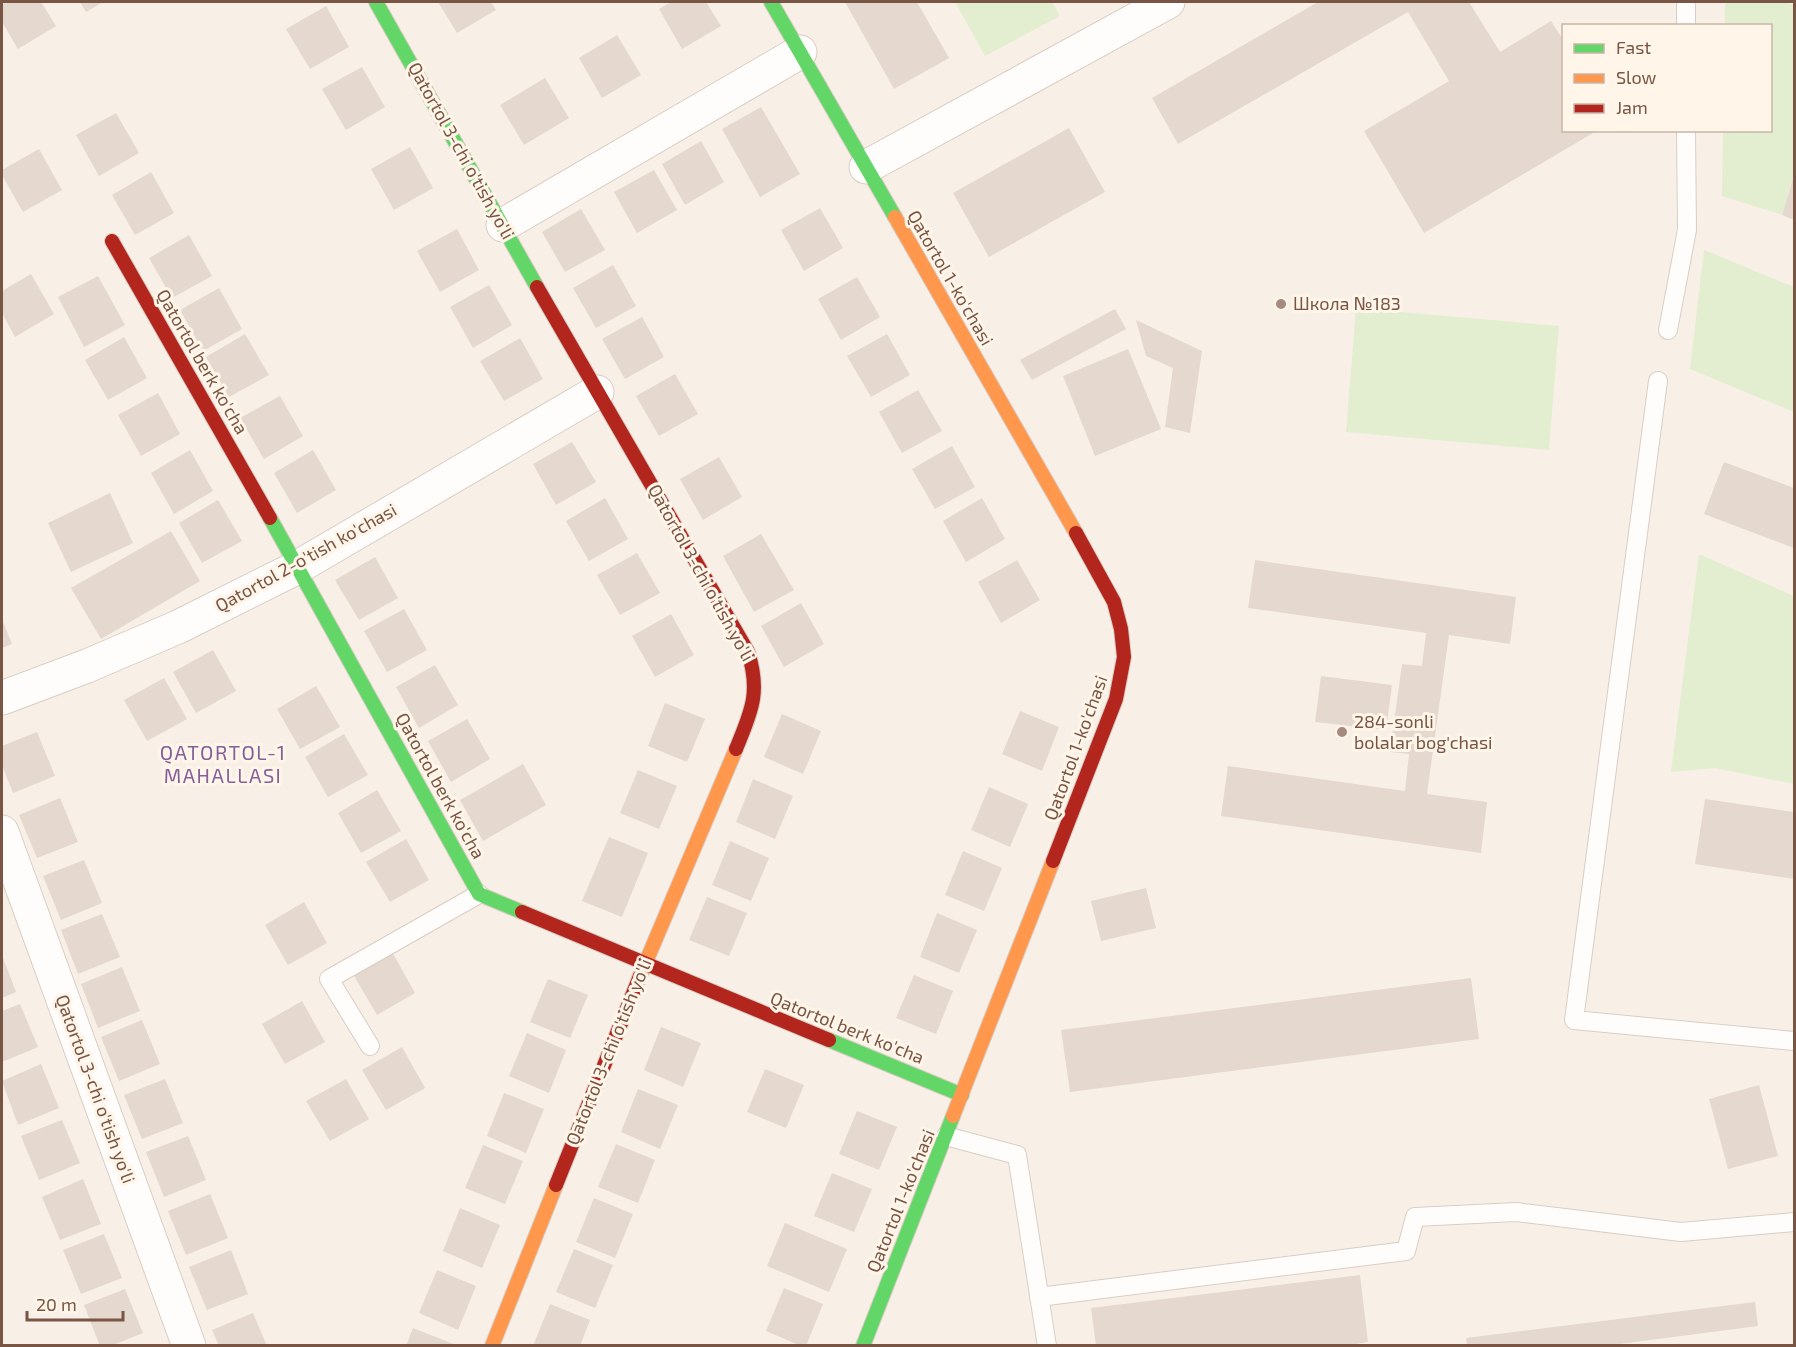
<svg xmlns="http://www.w3.org/2000/svg" width="1796" height="1347" font-family="'Exo 2',sans-serif">
  <rect width="100%" height="100%" fill="#f8f0e7"/>
  <g fill="#e3eed0">
    <polygon points="955,2 1052,2 1060,16 985,56"/>
    <polygon points="1725,2 1784,2 1794,5 1794,173 1782,215 1722,196 1723,131 1770,130 1770,26 1725,25"/>
    <polygon points="1704,250 1794,287 1794,412 1690,369"/>
    <polygon points="1356,308 1559,326 1549,450 1346,432"/>
    <polygon points="1699,554 1794,596 1794,784 1715,768 1671,772"/>
  </g>
  <g fill="#e5d8ce">
    <polygon points="6,2 41,2 56,26 18,49 2,22 2,4"/>
    <polygon points="80,2 103,2 86,12"/>
    <polygon points="438,2 491,2 496,10 457,33"/>
    <polygon points="671,2 706,2 721,26 682,49 659,9"/>
    <polygon points="845,2 917,2 949,58 894,89"/>
    <polygon points="1318,2 1469,2 1500,52 1551,21 1564,41 1564,130 1598,130 1424,233 1364,131 1449,81 1408,12 1178,144 1152,98"/>
    <polygon points="326,6 349,47 310,69 286,29"/>
    <polygon points="617,35 641,75 602,98 579,58"/>
    <polygon points="362,67 385,107 346,130 322,89"/>
    <polygon points="545,78 569,118 524,145 500,105"/>
    <polygon points="761,107 800,174 760,197 722,129"/>
    <polygon points="116,113 139,153 99,176 76,135"/>
    <polygon points="1069,128 1105,192 989,257 953,193"/>
    <polygon points="701,141 724,182 685,205 662,164"/>
    <polygon points="410,147 433,188 394,210 371,169"/>
    <polygon points="39,149 62,190 23,212 2,175 2,170"/>
    <polygon points="654,170 677,210 637,233 614,192"/>
    <polygon points="151,172 174,213 135,235 112,195"/>
    <polygon points="1794,175 1794,220 1782,215"/>
    <polygon points="820,208 843,248 804,271 781,230"/>
    <polygon points="581,209 605,250 565,272 542,232"/>
    <polygon points="457,229 479,270 440,292 417,251"/>
    <polygon points="189,235 212,276 172,298 149,258"/>
    <polygon points="613,265 636,306 596,328 573,288"/>
    <polygon points="31,274 54,314 15,337 2,313 2,291"/>
    <polygon points="98,276 125,325 84,347 58,297"/>
    <polygon points="857,277 880,317 841,340 818,299"/>
    <polygon points="489,285 512,325 473,348 450,307"/>
    <polygon points="219,288 242,329 203,351 180,310"/>
    <polygon points="1115,309 1126,329 1032,380 1020,360"/>
    <polygon points="642,317 664,357 625,379 602,339"/>
    <polygon points="1136,320 1202,351 1190,433 1165,427 1173,368 1146,356"/>
    <polygon points="245,334 269,375 229,397 206,357"/>
    <polygon points="887,334 910,375 871,397 847,356"/>
    <polygon points="124,337 147,378 108,400 85,360"/>
    <polygon points="520,338 543,379 504,401 480,361"/>
    <polygon points="1128,349 1161,429 1095,456 1063,376"/>
    <polygon points="675,374 698,414 659,436 636,396"/>
    <polygon points="918,390 942,431 902,453 879,412"/>
    <polygon points="158,393 180,434 141,456 118,415"/>
    <polygon points="280,396 303,436 264,459 240,418"/>
    <polygon points="572,442 596,482 556,505 533,464"/>
    <polygon points="952,446 975,487 935,509 912,469"/>
    <polygon points="190,450 213,491 174,514 151,473"/>
    <polygon points="313,450 336,490 297,513 274,473"/>
    <polygon points="719,457 742,497 703,520 680,479"/>
    <polygon points="1724,462 1794,488 1794,548 1704,514"/>
    <polygon points="110,493 133,543 71,572 48,523"/>
    <polygon points="605,498 628,539 589,561 566,521"/>
    <polygon points="982,498 1005,539 966,562 943,521"/>
    <polygon points="218,500 242,541 202,563 179,523"/>
    <polygon points="171,531 200,581 101,639 71,588"/>
    <polygon points="761,534 794,590 754,612 723,556"/>
    <polygon points="637,553 660,593 620,615 597,575"/>
    <polygon points="375,557 398,598 359,620 335,580"/>
    <polygon points="1017,560 1040,600 1001,623 978,582"/>
    <polygon points="1255,560 1516,597 1510,644 1449,635 1427,794 1487,802 1481,853 1221,816 1228,766 1405,791 1409,754 1390,752 1402,664 1422,666 1426,633 1248,608"/>
    <polygon points="801,603 824,644 784,667 761,626"/>
    <polygon points="404,609 427,650 387,672 364,631"/>
    <polygon points="671,614 694,655 655,677 632,636"/>
    <polygon points="2,619 12,644 2,648"/>
    <polygon points="213,650 236,691 196,713 173,672"/>
    <polygon points="435,665 458,705 419,728 396,687"/>
    <polygon points="1321,676 1392,685 1386,730 1315,722"/>
    <polygon points="164,678 187,719 147,741 124,700"/>
    <polygon points="316,686 340,727 300,749 277,709"/>
    <polygon points="665,703 705,719 687,762 648,746"/>
    <polygon points="1020,711 1059,727 1042,771 1002,754"/>
    <polygon points="782,714 821,731 803,774 764,757"/>
    <polygon points="467,719 490,759 451,782 428,741"/>
    <polygon points="37,732 55,776 13,793 2,765 2,746"/>
    <polygon points="344,734 368,775 328,797 305,757"/>
    <polygon points="523,764 546,805 483,841 460,800"/>
    <polygon points="638,770 677,786 659,829 620,813"/>
    <polygon points="753,779 793,796 775,839 736,822"/>
    <polygon points="989,787 1028,804 1010,847 971,830"/>
    <polygon points="377,790 401,831 361,853 338,813"/>
    <polygon points="60,798 78,842 37,858 19,815"/>
    <polygon points="1705,799 1794,812 1794,879 1695,864"/>
    <polygon points="609,837 648,853 622,917 582,901"/>
    <polygon points="406,839 429,880 390,902 366,862"/>
    <polygon points="730,841 769,858 751,901 712,885"/>
    <polygon points="963,851 1002,868 984,911 945,895"/>
    <polygon points="84,860 102,903 61,920 43,876"/>
    <polygon points="1146,888 1156,928 1101,941 1091,901"/>
    <polygon points="707,897 747,913 729,956 689,940"/>
    <polygon points="304,902 327,943 288,965 265,925"/>
    <polygon points="937,913 977,930 959,973 920,957"/>
    <polygon points="102,914 120,957 78,974 61,930"/>
    <polygon points="392,952 415,993 377,1015 353,974"/>
    <polygon points="2,955 16,992 2,998"/>
    <polygon points="122,967 140,1011 98,1028 81,984"/>
    <polygon points="914,975 953,991 936,1034 896,1018"/>
    <polygon points="1471,978 1479,1039 1070,1092 1061,1030"/>
    <polygon points="548,979 588,995 570,1038 530,1022"/>
    <polygon points="302,1001 325,1042 285,1064 262,1024"/>
    <polygon points="20,1004 38,1047 2,1062 2,1011"/>
    <polygon points="142,1020 160,1064 119,1081 101,1037"/>
    <polygon points="661,1027 701,1043 683,1087 644,1070"/>
    <polygon points="527,1033 566,1050 549,1093 509,1076"/>
    <polygon points="402,1047 425,1088 386,1110 362,1070"/>
    <polygon points="41,1064 59,1108 18,1125 2,1081"/>
    <polygon points="765,1069 804,1085 786,1128 747,1112"/>
    <polygon points="165,1079 183,1123 142,1139 124,1095"/>
    <polygon points="346,1079 369,1119 330,1141 306,1101"/>
    <polygon points="1759,1085 1778,1156 1728,1169 1709,1099"/>
    <polygon points="638,1089 678,1105 660,1149 621,1132"/>
    <polygon points="504,1093 544,1109 526,1153 487,1136"/>
    <polygon points="857,1111 897,1127 879,1170 839,1154"/>
    <polygon points="62,1120 80,1163 39,1180 21,1136"/>
    <polygon points="188,1136 206,1180 164,1197 146,1152"/>
    <polygon points="616,1144 655,1160 638,1203 598,1187"/>
    <polygon points="483,1145 523,1161 505,1204 465,1188"/>
    <polygon points="832,1173 872,1189 854,1232 814,1216"/>
    <polygon points="83,1179 101,1224 60,1240 42,1197"/>
    <polygon points="210,1194 228,1238 186,1255 168,1211"/>
    <polygon points="594,1198 633,1214 615,1258 576,1242"/>
    <polygon points="460,1208 500,1225 482,1268 443,1251"/>
    <polygon points="785,1223 847,1249 829,1292 767,1266"/>
    <polygon points="104,1234 122,1278 81,1294 63,1250"/>
    <polygon points="574,1249 613,1265 595,1308 556,1292"/>
    <polygon points="231,1250 248,1294 207,1310 189,1267"/>
    <polygon points="437,1270 476,1286 458,1330 419,1313"/>
    <polygon points="1360,1275 1368,1342 1343,1346 1096,1346 1091,1308"/>
    <polygon points="784,1288 823,1304 806,1346 801,1346 766,1331"/>
    <polygon points="125,1289 143,1333 111,1346 100,1346 84,1305"/>
    <polygon points="1755,1302 1758,1326 1604,1346 1467,1346 1466,1338"/>
    <polygon points="550,1304 590,1320 580,1346 533,1346"/>
    <polygon points="253,1313 267,1346 219,1346 212,1330"/>
    <polygon points="413,1328 456,1345 456,1346 406,1346"/>
  </g>
  <g fill="none" stroke-linecap="round" stroke-linejoin="round">
    <defs>
      <g id="lane">
        <polyline points="1686,2 1686,26"/>
        <polyline points="1668,330 1687,230 1686,130"/>
        <polyline points="1658,381 1574,1020 1794,1041"/>
        <polyline points="370,1046 329,979 479,894"/>
        <polyline points="946,1136 1017,1155 1047,1346"/>
        <polyline points="1039,1297 1406,1251 1415,1217 1516,1212 1681,1232 1794,1222"/>
      </g>
      <g id="street">
        <polyline points="866,167 1168,2"/>
        <polyline points="503,225 800,52"/>
        <polyline points="2,698 87,666 178,627 298,567 597,392"/>
        <polyline points="2,832 189,1346"/>
      </g>
      <g id="fast">
        <polyline points="376,2 537,287"/>
        <polyline points="771,2 895,217"/>
        <polyline points="270,518 479,894 522,912"/>
        <polyline points="829,1040 962,1095"/>
        <polyline points="863,1346 953,1116"/>
      </g>
      <g id="slow">
        <polyline points="895,217 1076,533"/>
        <polyline points="640,976 736,749"/>
        <polyline points="953,1116 1053,861"/>
        <polyline points="492,1346 556,1185"/>
      </g>
      <g id="jam">
        <polyline points="112,241 270,518"/>
        <path d="M 537,287 L 748,652 C 761,693 751,712 736,749"/>
        <polyline points="1053,861 1116,699 1124,657 1121,629 1114,602 1076,533"/>
        <polyline points="522,912 829,1040"/>
        <polyline points="556,1185 640,976"/>
      </g>
    </defs>
    <use href="#lane" stroke="#d9cdc5" stroke-width="20"/>
    <use href="#street" stroke="#d9cdc5" stroke-width="35"/>
    <use href="#fast" stroke="#d8ccc3" stroke-width="16"/>
    <use href="#slow" stroke="#d8ccc3" stroke-width="16"/>
    <use href="#jam" stroke="#d8ccc3" stroke-width="16"/>
    <use href="#lane" stroke="#fefdfb" stroke-width="18"/>
    <use href="#street" stroke="#fefdfb" stroke-width="33"/>
    <use href="#fast" stroke="#63d668" stroke-width="14"/>
    <use href="#slow" stroke="#ff974d" stroke-width="14"/>
    <use href="#jam" stroke="#b3261e" stroke-width="14"/>
  </g>
  <g fill="#a58b7e" stroke="#fff5e8" stroke-width="2">
    <circle cx="1281" cy="304" r="6"/>
    <circle cx="1342" cy="732" r="6"/>
  </g>
  <g text-anchor="middle" stroke-width="6" stroke-linejoin="round" paint-order="stroke">
    <g font-size="18" fill="#785545" stroke="#fff5e8">
      <text transform="translate(461 151) rotate(61)" y="6">Qatortol 3-chi o'tish yo'li</text>
      <text transform="translate(950 278) rotate(60)" y="6">Qatortol 1-ko'chasi</text>
      <text transform="translate(202 362) rotate(60)" y="6">Qatortol berk ko'cha</text>
      <text transform="translate(306 558) rotate(-29)" y="6">Qatortol 2-o'tish ko'chasi</text>
      <text transform="translate(701 573) rotate(61)" y="6">Qatortol 3-chi o'tish yo'li</text>
      <text transform="translate(1076 748) rotate(-70)" y="6">Qatortol 1-ko'chasi</text>
      <text transform="translate(440 786) rotate(61)" y="6">Qatortol berk ko'cha</text>
      <text transform="translate(847 1028) rotate(22)" y="6">Qatortol berk ko'cha</text>
      <text transform="translate(609 1052) rotate(-68)" y="6">Qatortol 3-chi o'tish yo'li</text>
      <text transform="translate(95 1089) rotate(70)" y="6">Qatortol 3-chi o'tish yo'li</text>
      <text transform="translate(901 1201) rotate(-68)" y="6">Qatortol 1-ko'chasi</text>
    </g>
    <g font-size="18" fill="#785545" stroke="#fff5e8" text-anchor="start">
      <text x="1293" y="310">Школа №183</text>
      <text x="1354" y="728">284-sonli<tspan x="1354" dy="21">bolalar bog'chasi</tspan></text>
    </g>
    <g font-size="20" letter-spacing="1.5" fill="#855f9c" stroke="#fff5e8">
      <text x="223" y="760">QATORTOL-1<tspan x="223" dy="23">MAHALLASI</tspan></text>
    </g>
  </g>
  <rect width="1796" height="1347" fill="none" stroke="#785545" stroke-width="6"/>
  <rect x="1562" y="24" width="210" height="108" fill="#fff5e8" stroke="#c9b5a7" stroke-width="1.5"/>
  <rect x="1574" y="44" width="30" height="9" fill="#63d668" stroke="#c9b5a7" stroke-width="1.5"/>
  <text x="1616" y="54" font-size="18" fill="#785545">Fast</text>
  <rect x="1574" y="74" width="30" height="9" fill="#ff974d" stroke="#c9b5a7" stroke-width="1.5"/>
  <text x="1616" y="84" font-size="18" fill="#785545">Slow</text>
  <rect x="1574" y="104" width="30" height="9" fill="#b3261e" stroke="#c9b5a7" stroke-width="1.5"/>
  <text x="1616" y="114" font-size="18" fill="#785545">Jam</text>
  <path d="M27 1311v9h96v-9" fill="none" stroke="#785545" stroke-width="3"/>
  <text x="36" y="1311" font-size="18" fill="#785545" stroke="#fff5e8" stroke-width="4.5" paint-order="stroke">20 m</text>
</svg>
